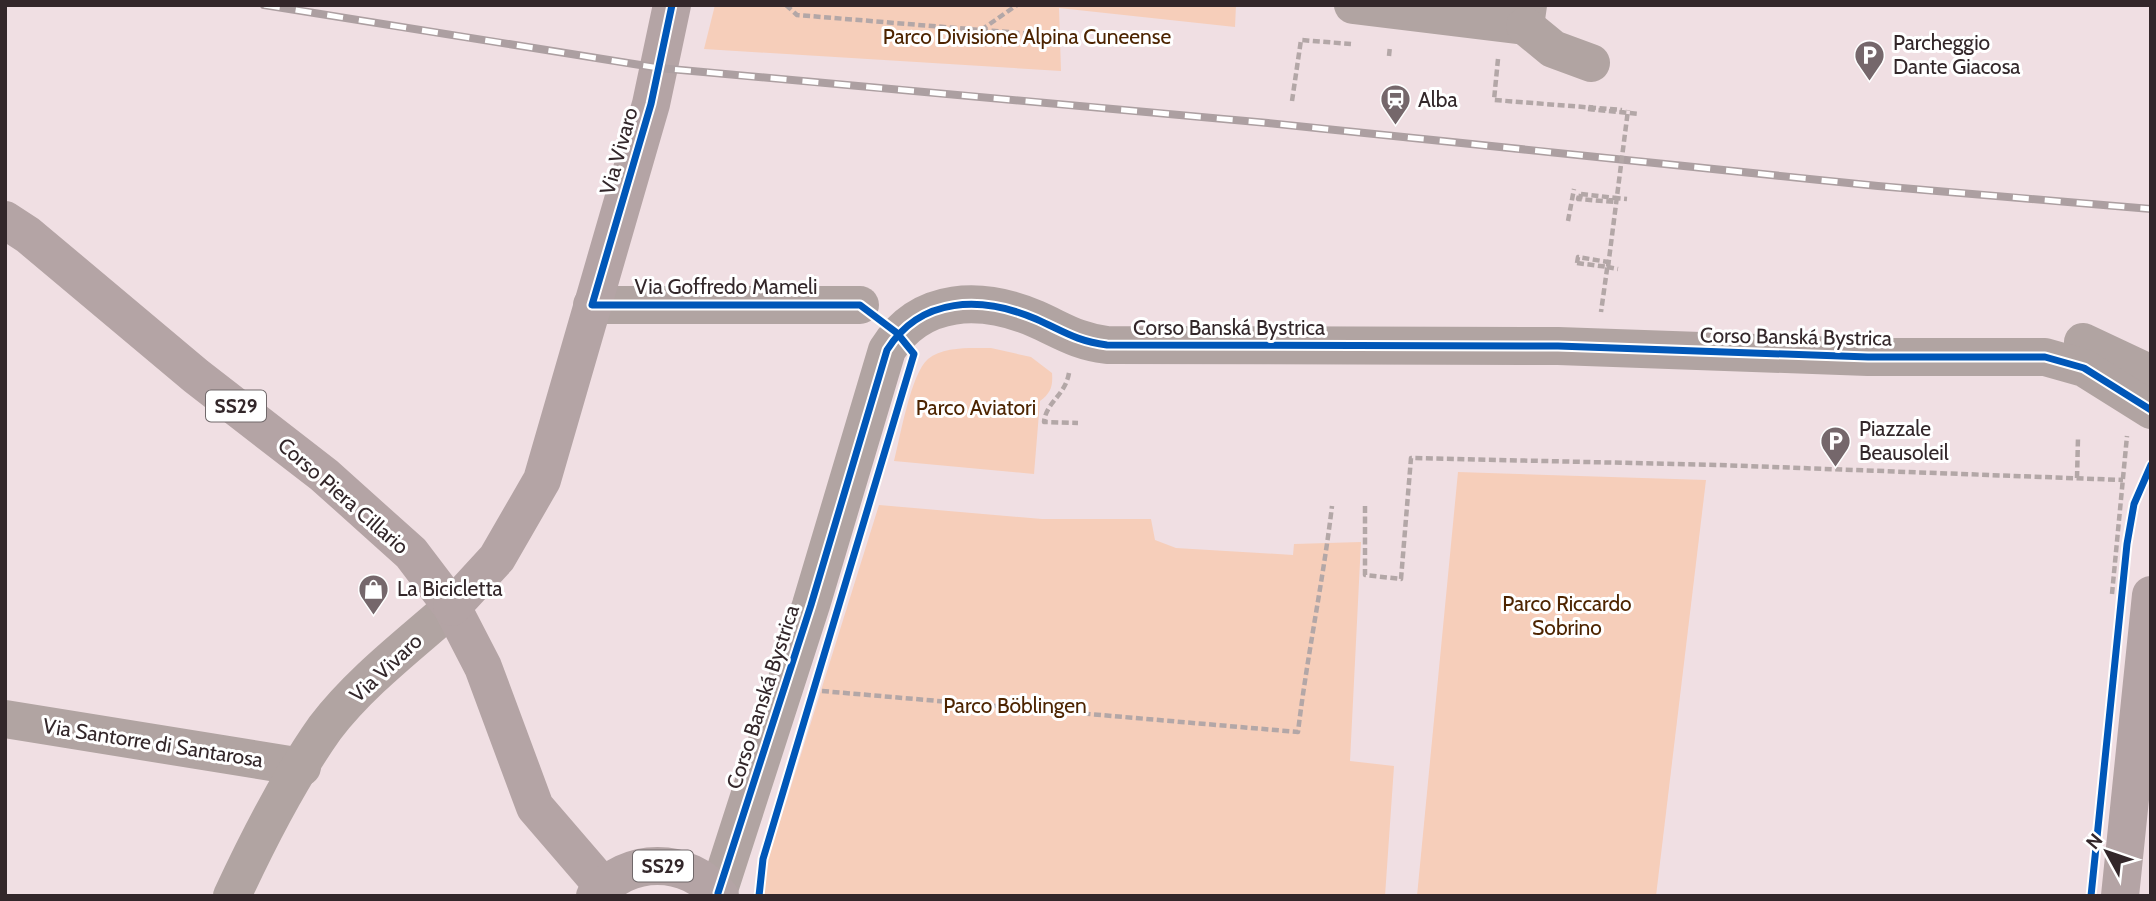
<svg xmlns="http://www.w3.org/2000/svg" width="2156" height="901" font-family="Cabin,sans-serif">
  <rect width="100%" height="100%" fill="#f0dfe3"/>
  <g fill="#f6ceba">
    <polygon points="715,5 1236,5 1235,27 1059,8 1061,71 704,49"/>
    <path d="M 991,348 L 1031,357 L 1052,373 C 1053,386 1051,393 1040,401 L 1034,474 L 894,461 C 900,438 911,373 928,359 C 943,346 972,348 991,348 Z"/>
    <polygon points="1458,472 1706,480 1656,896 1417,896"/>
    <polygon points="879,505 1042,519 1151,519 1155,540 1176,548 1293,555 1294,544 1361,542 1350,761 1394,766 1385,896 762,896 767,863"/>
  </g>
  <g fill="none" stroke-linecap="round" stroke-linejoin="round">
    <g stroke="#b3a7a7" stroke-width="4.5" stroke-dasharray="7 3.5" stroke-linecap="butt">
      <polyline points="786,5 797,15 981,30 1017,5"/>
      <polyline points="981,30 1034,34"/>
      <polyline points="1389,56 1390,46"/>
      <polyline points="1498,59 1494,100 1622,110"/>
      <polyline points="1292,101 1301,40 1351,44"/>
      <polyline points="1588,109 1639,114"/>
      <polyline points="1581,194 1616,198"/>
      <polyline points="1579,196 1578,199 1615,202 1616,198 1627,199"/>
      <polyline points="1568,221 1574,189"/>
      <polyline points="1577,263 1578,257 1608,262 1601,312"/>
      <polyline points="1607,267 1618,269"/>
      <path d="M 1069,373 C 1065,396 1046,402 1044,422 L 1078,423"/>
      <polyline points="2077,478 2078,438"/>
      <polyline points="1365,506 1365,575 1401,579 1411,458 1720,465 2123,480"/>
      <polyline points="2112,594 2127,436"/>
      <path d="M 822,691 L 1298,732 C 1307,656 1323,582 1332,506"/>
    </g>
    <g stroke="#b1a4a2" stroke-width="38">
      <polyline points="1353,5 1525,26 1528,5"/>
      <polyline points="1525,26 1553,49 1591,63"/>
      <polyline points="592,305 860,305"/>
      <polyline points="2083,342 2151,374"/>
      <polyline points="5,719 302,767"/>
      <path d="M 718,893 L 811,605 L 887,350 C 921,296 982,296 1036,319 C 1063,331 1076,341 1107,345 L 1558,346 L 1868,357 L 2045,357 L 2084,368 L 2151,410"/>
      <path d="M 232,896 C 257,842 291,776 325,728 C 360,682 409,645 452,607"/>
    </g>
    <g stroke="#b4a4a5" stroke-width="38">
      <polyline points="5,220 28,235 196,376 324,475 411,553 452,607 483,667 535,807 603,886"/>
      <polyline points="452,607 497,558 542,480 651,104 672,5"/>
      <path d="M 595,896 C 627,856 688,856 720,896"/>
      <polyline points="2120,896 2151,595"/>
    </g>
    <defs>
      <polyline id="rail" points="264,5 659,68 1268,123 1878,186 2151,209"/>
    </defs>
    <use href="#rail" stroke="#ac9fa1" stroke-width="8"/>
    <use href="#rail" stroke="#fff" stroke-width="5" stroke-dasharray="16" stroke-linecap="butt"/>
    <g stroke="#b3a7a7" stroke-width="4.5" stroke-dasharray="7 3.5" stroke-linecap="butt">
      <polyline points="1590,111 1591,105"/>
      <polyline points="1622,114 1622,110"/>
      <polyline points="1580,199 1581,194"/>
      <polyline points="1611,203 1611,198"/>
      <polyline points="1577,263 1608,267 1628,110"/>
    </g>
    <defs>
      <g id="cycleway">
        <polyline points="672,5 651,104 592,305 860,305 897,333 914,354 763,859 759,896"/>
        <path d="M 718,893 L 811,605 L 887,350 C 921,296 982,296 1036,319 C 1063,331 1076,341 1107,345 L 1558,346 L 1868,357 L 2045,357 L 2084,368 L 2151,410"/>
        <polyline points="2091,896 2127,544 2134,504 2151,465"/>
      </g>
    </defs>
    <use href="#cycleway" stroke="#fff" stroke-width="11"/>
    <use href="#cycleway" stroke="#0057b8" stroke-width="7"/>
  </g>
  <defs>
    <symbol id="parking-pin" viewBox="-11 -11 22 30"><path d="M0 17L-7.5 6A9.5 9.5 0 1 1 7.5 6Z" fill="#75676b" stroke="#fff"/><path d="M-3.5-5.5H1a3.5 3.5 0 0 1 0 7H-1V5.5H-3.5ZM-1-3.4V-.6H.8a1.4 1.4 0 0 0 0-2.8Z" fill="#fff"/></symbol>
    <symbol id="station-pin" viewBox="-11 -11 22 30"><path d="M0 17L-7.5 6A9.5 9.5 0 1 1 7.5 6Z" fill="#75676b" stroke="#fff"/><path d="M-3-6H3Q5-6 5-4V2Q5 4 3 4L4.5 6H3L1.5 4h-3L-3 6H-4.5L-3 4Q-5 4-5 2V-4Q-5-6-3-6ZM-3.5-4v3h7v-3ZM-3.5 1v1.5H-2V1ZM2 1v1.5H3.5V1Z" fill="#fff"/></symbol>
    <symbol id="shop-pin" viewBox="-11 -11 22 30"><path d="M0 17L-7.5 6A9.5 9.5 0 1 1 7.5 6Z" fill="#75676b" stroke="#fff"/><path d="M-5-2.5h2.3a2.7 3.5 0 0 1 5.4 0H5L5.5 6h-11ZM-1.5-2.5h3a1.5 2.3 0 0 0-3 0Z" fill="#fff"/></symbol>
  </defs>
  <g fill-rule="evenodd">
    <use href="#parking-pin" x="1852" y="38" width="35" height="47"/>
    <use href="#station-pin" x="1378" y="82" width="35" height="47"/>
    <use href="#parking-pin" x="1818" y="424" width="35" height="47"/>
    <use href="#shop-pin" x="356" y="572" width="35" height="47"/>
  </g>
  <g text-anchor="middle" stroke-width="6" stroke-linejoin="round" paint-order="stroke">
    <g fill="#fff" stroke="#70686a" stroke-width="2">
      <rect x="206" y="390.5" width="60" height="31" rx="5"/>
      <rect x="633" y="850.5" width="60" height="31" rx="5"/>
    </g>
    <g font-size="19" font-weight="bold" fill="#33272a">
      <text x="236" y="413">SS29</text>
      <text x="663" y="873">SS29</text>
    </g>
    <g font-size="21" fill="#4d2400" stroke="#fff">
      <text x="1027" y="44">Parco Divisione Alpina Cuneense</text>
      <text x="976" y="415">Parco Aviatori</text>
      <text x="1567" y="611">Parco Riccardo<tspan x="1567" dy="24">Sobrino</tspan></text>
      <text x="1015" y="713">Parco Böblingen</text>
    </g>
    <g font-size="21" fill="#33272a" stroke="#fff" text-anchor="start">
      <text x="1893" y="50">Parcheggio<tspan x="1893" dy="24">Dante Giacosa</tspan></text>
      <text x="1418" y="107">Alba</text>
      <text x="1859" y="436">Piazzale<tspan x="1859" dy="24">Beausoleil</tspan></text>
      <text x="397" y="596">La Bicicletta</text>
    </g>
    <g font-size="21" fill="#33272a" stroke="#fff">
      <text transform="translate(619 151) rotate(-74)" y="7">Via Vivaro</text>
      <text x="726" y="294">Via Goffredo Mameli</text>
      <text x="1229" y="335">Corso Banská Bystrica</text>
      <text transform="translate(1796 337) rotate(1)" y="7">Corso Banská Bystrica</text>
      <text transform="translate(343 496) rotate(41)" y="7">Corso Piera Cillario</text>
      <text transform="translate(386 668) rotate(-43)" y="7">Via Vivaro</text>
      <text transform="translate(763 697) rotate(-72)" y="7">Corso Banská Bystrica</text>
      <text transform="translate(153 743) rotate(9)" y="7">Via Santorre di Santarosa</text>
    </g>
  </g>
  <rect width="2156" height="901" fill="none" stroke="#33272a" stroke-width="14"/>
  <g transform="translate(2107 852) rotate(310)" stroke="#ffffff" stroke-width="5" paint-order="stroke">
  <path d="M0-5L12 26L0 18L-12 26Z" fill="#33272a"/>
  <text y="-10" font-size="19" font-weight="bold" text-anchor="middle" fill="#33272a">N</text>
  </g>
</svg>
